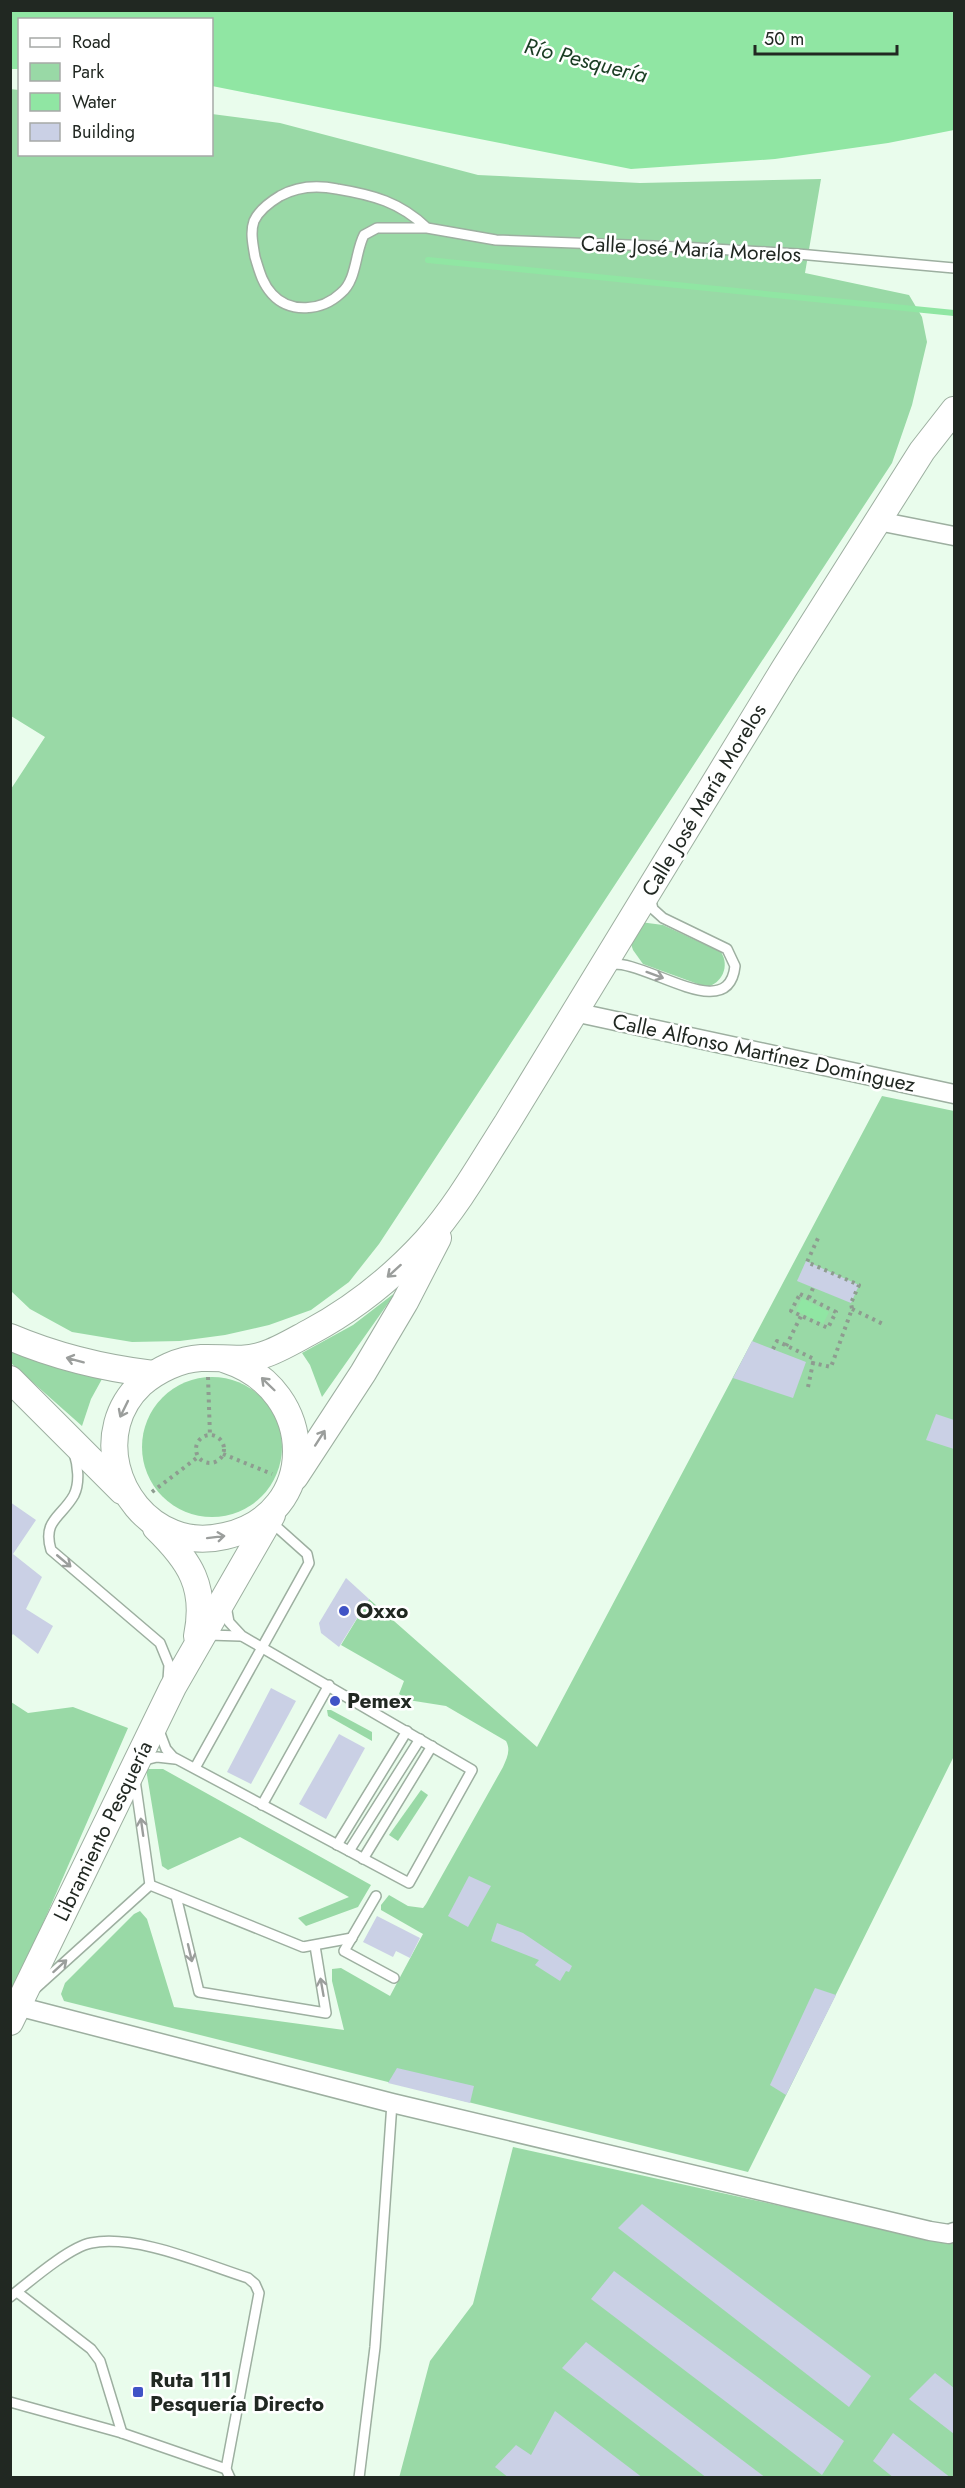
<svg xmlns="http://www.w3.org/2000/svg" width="965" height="2488" font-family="Jost,sans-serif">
  <rect width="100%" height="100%" fill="#e9fcec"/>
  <g fill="#99d9a6">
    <polygon points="10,89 19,90 20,154 212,154 212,114 280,123 478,175 640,183 821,179 805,273 909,295 922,317 927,342 912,405 892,463 379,1244 349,1282 311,1310 269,1325 225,1335 180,1341 132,1342 72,1332 30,1309 11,1291 11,789 45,737 11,716"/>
    <path d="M 640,922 L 663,925 L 721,952 C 730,966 722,984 706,987 L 643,964 L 633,950 L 630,941 Z"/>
    <path d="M 882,1096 L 954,1111 L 954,1756 L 748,2172 L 64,2001 L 61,1994 L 65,1983 L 134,1914 L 140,1911 L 147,1919 L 174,2007 L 344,2030 L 332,1981 L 332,1969 L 341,1968 L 390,1996 L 423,1934 L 381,1910 L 381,1905 L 389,1895 L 408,1906 L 423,1908 L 426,1904 L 503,1767 C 507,1758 511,1750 506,1741 L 446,1706 L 408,1700 L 399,1694 L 404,1681 L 341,1645 L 369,1599 L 537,1747 Z"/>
    <polygon points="396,1292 322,1397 310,1365 302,1353 353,1325"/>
    <polygon points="11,1348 102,1379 91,1399 82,1426 11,1363"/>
    <circle cx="212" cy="1447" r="70"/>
    <polygon points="11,1702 28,1713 73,1707 128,1728 11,1997"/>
    <polygon points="327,1710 331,1710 372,1732 372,1741 328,1716"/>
    <polygon points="146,1769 163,1769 371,1885 358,1907 306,1926 298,1918 349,1897 240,1837 168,1870 162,1866"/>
    <polygon points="421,1790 428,1795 398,1841 389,1835"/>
    <polygon points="513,2147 954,2244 954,2477 399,2478 430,2361 473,2304"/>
  </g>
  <g fill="#90e6a3">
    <polygon points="11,10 954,11 954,130 888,143 775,159 631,169 212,86 212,20 20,20 19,69 11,69"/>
    <polygon points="802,1298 829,1312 823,1324 796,1311"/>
  </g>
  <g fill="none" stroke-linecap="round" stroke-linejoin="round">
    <polyline stroke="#90e6a3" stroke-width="6" points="428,260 954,313"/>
  </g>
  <g fill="#cad0e5">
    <polygon points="806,1261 859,1285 851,1303 797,1281"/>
    <polygon points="752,1341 806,1362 793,1398 733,1378"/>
    <polygon points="936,1414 954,1420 954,1449 926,1440"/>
    <polygon points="10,1502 36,1520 13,1554 42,1577 26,1609 53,1626 38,1654 13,1634 10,1638"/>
    <polygon points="346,1578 369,1599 339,1647 321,1633 319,1623"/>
    <polygon points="271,1688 296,1701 251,1784 227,1772"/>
    <polygon points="339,1734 365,1748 326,1819 299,1804"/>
    <polygon points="469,1876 491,1886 468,1927 448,1916"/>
    <polygon points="377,1916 420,1938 410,1958 396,1951 393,1957 363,1942"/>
    <polygon points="497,1923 523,1933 572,1966 569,1972 566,1971 560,1981 535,1965 539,1960 491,1941"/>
    <polygon points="815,1988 836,1995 786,2095 770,2085"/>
    <polygon points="397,2068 474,2086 470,2103 388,2083"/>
    <polygon points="642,2204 871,2376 849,2407 618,2228"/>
    <polygon points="614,2271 844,2441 822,2475 591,2299"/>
    <polygon points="586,2342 766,2478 707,2478 562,2368"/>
    <polygon points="935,2373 954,2388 954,2434 909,2399"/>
    <polygon points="555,2411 643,2478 509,2478 495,2467 516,2445 531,2455"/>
    <polygon points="893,2433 951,2478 894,2478 873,2461"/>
  </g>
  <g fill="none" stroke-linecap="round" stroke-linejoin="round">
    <defs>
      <g id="service">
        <path d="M 427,228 C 400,202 373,195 337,189 C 317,185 298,186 280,196 C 270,202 259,210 254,221 C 250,232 253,245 255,257 C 259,270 262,283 272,294 C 290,314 322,311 341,293 C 357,280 355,252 364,235 L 377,228 L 427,228 L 496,240 L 681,247 L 798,254 L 954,268"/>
        <path d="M 607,965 C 641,955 728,1028 735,966 L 727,949 L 663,918 L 653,909 L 650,897"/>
        <path d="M 74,1453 C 78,1465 80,1483 74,1495 C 62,1517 42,1520 51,1550 L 160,1643 L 169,1665 L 168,1680"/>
        <polyline points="209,1635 240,1636"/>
        <polyline points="158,1728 166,1749 173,1757 409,1883 472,1770 242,1636 229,1622 226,1606"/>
        <polyline points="141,1761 157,1757 175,1759"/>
        <polyline points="195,1768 309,1563 307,1554 270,1521"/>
        <polyline points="135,1780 150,1885"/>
        <polyline points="262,1805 329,1685"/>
        <polyline points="337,1845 407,1731"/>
        <polyline points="349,1851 420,1739"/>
        <polyline points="363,1859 432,1746"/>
        <polyline points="150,1885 303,1947 352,1938"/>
        <polyline points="176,1896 199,1992 326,2013 315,1946"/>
        <polyline points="376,1896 344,1951 394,1978"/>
        <polyline points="36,1988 150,1885"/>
        <polyline points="17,2292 91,2349 100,2361 122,2433"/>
        <path d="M 10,2297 C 28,2283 69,2247 91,2243 C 136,2234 204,2264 248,2278 L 255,2284 L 259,2293 L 226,2469 L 230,2478"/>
        <polyline points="10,2402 122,2433 226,2469"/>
        <polyline points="359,2478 375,2347 392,2103"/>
      </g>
      <g id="minor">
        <polyline points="878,521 954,536"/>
        <polyline points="574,1012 954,1094"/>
        <polyline points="17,2006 392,2103 930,2231 949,2234 954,2232"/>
      </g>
      <g id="secondary">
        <path d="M 10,1337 C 57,1357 103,1368 153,1374"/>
        <path d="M 226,1360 C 319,1390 320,1515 225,1536 C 208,1540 190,1540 173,1533 C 115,1510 92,1430 141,1384 C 157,1370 180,1359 201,1358 C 224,1357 240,1362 263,1355 C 279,1350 295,1340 310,1332 C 353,1309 393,1277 426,1241 C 458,1205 482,1162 507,1123 L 784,669 L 922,451 L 954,410"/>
        <polyline points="10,1379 122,1491"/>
        <polyline points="295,1477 363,1373 405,1302 438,1238"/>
        <path d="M 156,1528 C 190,1561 207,1587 197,1636"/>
        <polyline points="10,2022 173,1687 272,1515"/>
      </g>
    </defs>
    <use href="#service" stroke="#9dafa0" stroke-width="12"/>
    <use href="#minor" stroke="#9dafa0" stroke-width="21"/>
    <use href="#secondary" stroke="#9dafa0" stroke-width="28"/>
    <g stroke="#8e9c90" stroke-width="4" stroke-dasharray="3 4.5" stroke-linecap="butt">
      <polygon points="800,1294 836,1312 828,1328 791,1311"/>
      <polyline points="809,1298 813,1288"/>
      <polyline points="852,1309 885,1325"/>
      <polyline points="786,1346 801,1316"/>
      <polyline points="773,1349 777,1341 814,1359 813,1363 831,1367 852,1309 851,1303 859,1285 807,1262 819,1236"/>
      <polyline points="208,1377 210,1436"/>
      <polyline points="808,1387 813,1363"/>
      <circle cx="210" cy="1449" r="14"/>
      <polyline points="223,1454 272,1474"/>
      <polyline points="152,1492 198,1457"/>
    </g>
    <use href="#service" stroke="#fff" stroke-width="9"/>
    <use href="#minor" stroke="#fff" stroke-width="18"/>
    <use href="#secondary" stroke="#fff" stroke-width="26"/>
  </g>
  <defs><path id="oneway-shaft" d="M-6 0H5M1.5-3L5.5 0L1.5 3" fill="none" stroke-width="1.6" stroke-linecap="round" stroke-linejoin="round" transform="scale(1.5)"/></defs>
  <g stroke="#9b9e9c">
    <use href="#oneway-shaft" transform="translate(655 975) rotate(20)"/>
    <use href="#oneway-shaft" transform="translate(394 1271) rotate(138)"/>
    <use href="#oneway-shaft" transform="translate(75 1360) rotate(-165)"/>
    <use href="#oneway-shaft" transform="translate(268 1384) rotate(-136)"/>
    <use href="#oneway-shaft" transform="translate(124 1409) rotate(116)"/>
    <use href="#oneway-shaft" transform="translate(320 1438) rotate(-57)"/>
    <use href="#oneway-shaft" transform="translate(216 1537) rotate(-7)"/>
    <use href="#oneway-shaft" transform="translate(64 1561) rotate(40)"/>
    <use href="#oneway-shaft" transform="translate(142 1827) rotate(-98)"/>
    <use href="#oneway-shaft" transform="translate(190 1953) rotate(77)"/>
    <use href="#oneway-shaft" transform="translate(60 1966) rotate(-42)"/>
    <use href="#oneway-shaft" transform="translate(322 1987) rotate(-100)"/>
  </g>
  <g fill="#4053c6" stroke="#fff" stroke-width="2">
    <circle cx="344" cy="1611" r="6"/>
    <circle cx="335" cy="1701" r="6"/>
    <rect x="132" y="2386" width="12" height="12" rx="3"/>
  </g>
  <g text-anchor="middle" stroke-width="5" stroke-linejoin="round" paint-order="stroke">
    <g font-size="21" fill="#212822" stroke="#fff">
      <text transform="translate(691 249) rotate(3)" y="7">Calle José María Morelos</text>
      <text transform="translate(704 800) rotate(-59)" y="7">Calle José María Morelos</text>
      <text transform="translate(764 1053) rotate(12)" y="7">Calle Alfonso Martínez Domínguez</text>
      <text transform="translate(103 1831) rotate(-64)" y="7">Libramiento Pesquería</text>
    </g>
    <g font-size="21" font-weight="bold" fill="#212822" stroke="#fff" text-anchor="start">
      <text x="356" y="1618">Oxxo</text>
      <text x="347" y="1708">Pemex</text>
      <text x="150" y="2387">Ruta 111<tspan x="150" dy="24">Pesquería Directo</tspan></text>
    </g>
    <g font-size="22" font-style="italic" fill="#1a3d23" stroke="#fff">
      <text transform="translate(586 60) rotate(14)" y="8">Río Pesquería</text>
    </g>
  </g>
  <rect width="965" height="2488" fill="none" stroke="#212822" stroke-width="24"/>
  <rect x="18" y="18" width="195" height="138" fill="#ffffff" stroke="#a6a9a7" stroke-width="1.5"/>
  <rect x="30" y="38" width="30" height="9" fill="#ffffff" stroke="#a6a9a7" stroke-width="1.5"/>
  <text x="72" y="48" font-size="18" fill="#212822">Road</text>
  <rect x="30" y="63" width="30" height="18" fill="#99d9a6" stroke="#a6a9a7" stroke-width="1.5"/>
  <text x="72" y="78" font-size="18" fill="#212822">Park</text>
  <rect x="30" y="93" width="30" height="18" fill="#90e6a3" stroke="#a6a9a7" stroke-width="1.5"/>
  <text x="72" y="108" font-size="18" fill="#212822">Water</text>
  <rect x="30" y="123" width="30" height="18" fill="#cad0e5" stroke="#a6a9a7" stroke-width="1.5"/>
  <text x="72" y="138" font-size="18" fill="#212822">Building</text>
  <path d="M755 45v9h142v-9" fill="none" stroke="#212822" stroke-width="3"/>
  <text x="764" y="45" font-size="18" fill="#212822" stroke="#ffffff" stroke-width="4.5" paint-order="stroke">50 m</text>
</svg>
